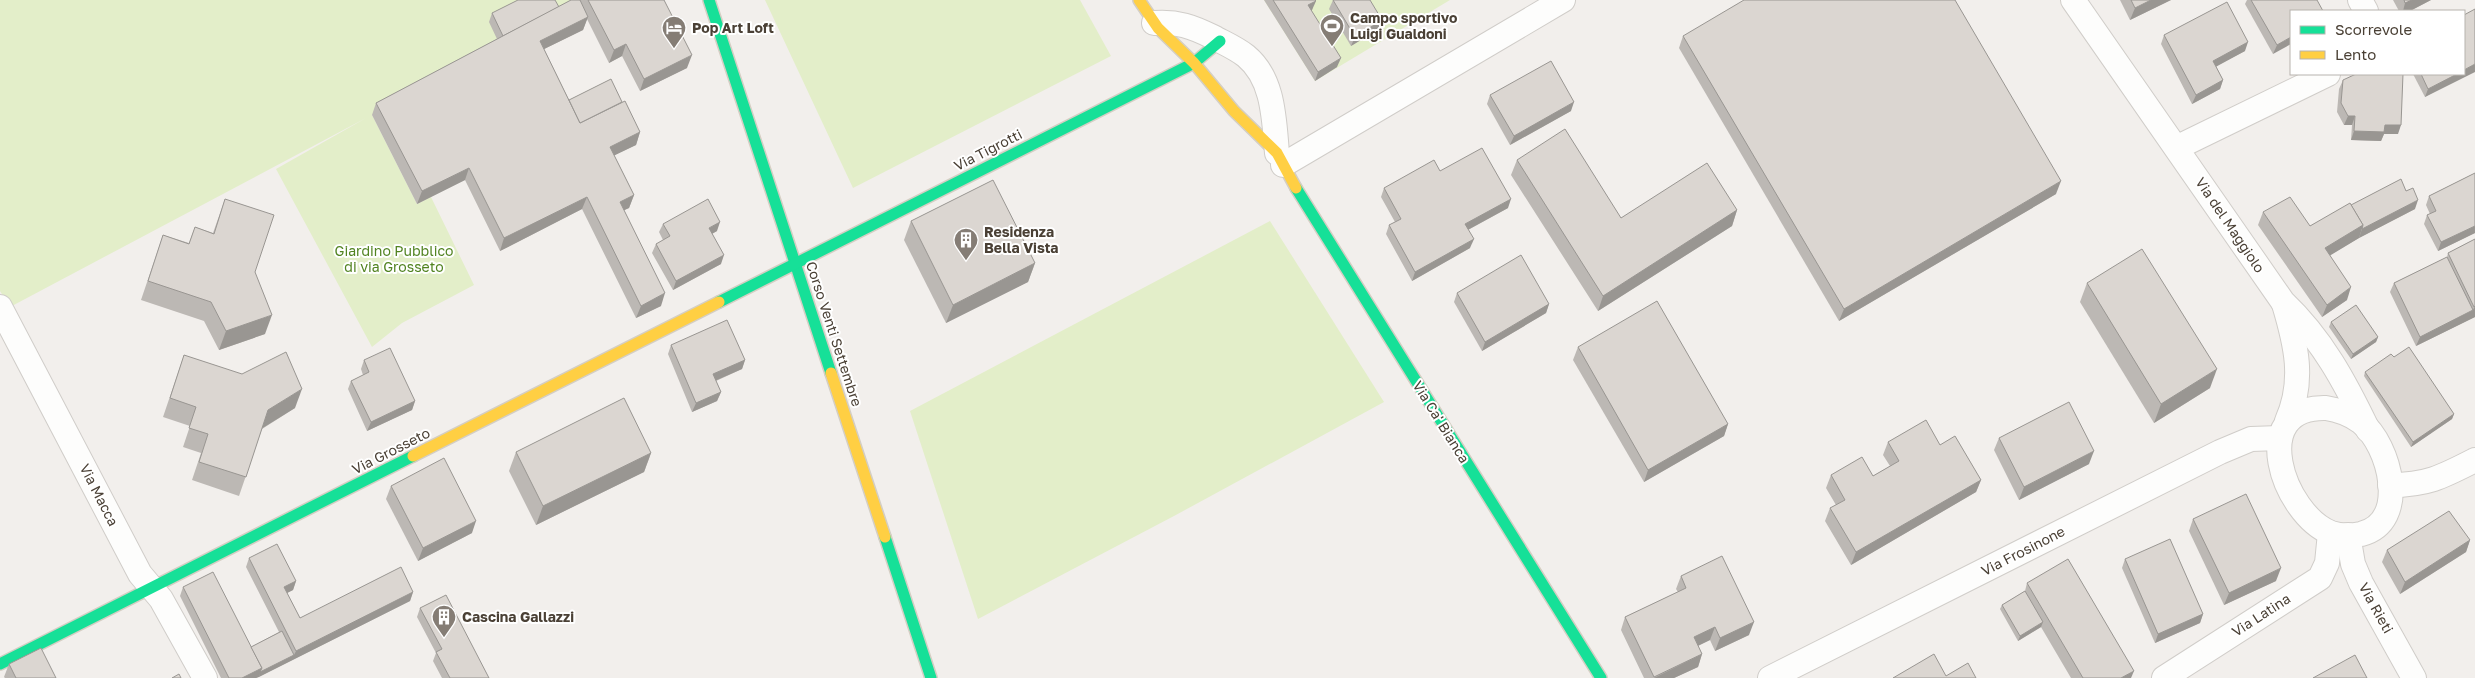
<svg xmlns="http://www.w3.org/2000/svg" width="2475" height="678" font-family="'Golos Text',sans-serif">
  <rect width="100%" height="100%" fill="#f2efec"/>
  <g fill="#e3eec9">
    <polygon points="0,0 587,0 372,115 417,204 431,197 474,285 402,323 372,347 276,169 366,118 10,307 0,291"/>
    <polygon points="765,0 1080,0 1111,56 853,188"/>
    <polygon points="1264,0 1450,0 1315,81"/>
    <polygon points="1270,221 1384,402 1174,516 978,619 910,411"/>
  </g>
  <g fill="none" stroke-linecap="round" stroke-linejoin="round">
    <defs>
      <g id="street">
        <path d="M 2073,0 L 2283,302 C 2322,339 2345,382 2368,430"/>
        <polyline points="2360,0 2366,11"/>
        <path d="M 1154,23 C 1177,21 1193,27 1213,37 C 1224,43 1236,48 1246,56 C 1274,79 1274,120 1277,153"/>
        <polyline points="2178,147 2328,74"/>
        <polyline points="1283,165 1563,0"/>
        <path d="M 2284,304 C 2296,344 2305,381 2287,421"/>
        <polyline points="0,307 140,574 161,599 205,678"/>
        <path d="M 2326,408 C 2339,410 2350,414 2361,422 C 2390,445 2410,522 2361,534 C 2351,536 2340,536 2331,533 C 2283,514 2246,406 2326,408 Z"/>
        <path d="M 2390,485 C 2427,485 2442,477 2475,460"/>
        <polyline points="2348,535 2353,564 2361,583 2414,678"/>
        <polyline points="1770,678 2220,452 2251,439 2280,438"/>
        <polyline points="2164,678 2320,578 2327,563 2330,533"/>
      </g>
      <g id="fast">
        <polyline points="709,0 831,373"/>
        <polyline points="1296,188 1601,678"/>
        <polyline points="719,302 1194,63 1220,41"/>
        <polyline points="885,537 931,678"/>
        <polyline points="0,664 413,456"/>
      </g>
      <g id="slow">
        <polyline points="1139,0 1158,28 1194,63 1234,111 1277,153 1296,188"/>
        <polyline points="831,373 885,537"/>
        <polyline points="413,456 719,302"/>
      </g>
    </defs>
    <use href="#street" stroke="#d0cdc9" stroke-width="26"/>
    <use href="#fast" stroke="#d4cec3" stroke-width="14"/>
    <use href="#slow" stroke="#d4cec3" stroke-width="14"/>
    <use href="#street" stroke="#fdfdfc" stroke-width="24"/>
    <use href="#fast" stroke="#16e098" stroke-width="11"/>
    <use href="#slow" stroke="#ffcf43" stroke-width="11"/>
  </g>
  <g fill="#bcb8b4">
    <polygon points="571,0 664,0 687,68 640,91 622,56 609,63 587,19 583,30 544,49 569,100 622,102 640,132 636,145 614,155 634,195 629,208 624,210 661,306 636,318 582,209 500,251 465,180 417,204 372,115 376,103 497,39 489,22 492,13 559,7"/>
    <polygon points="1264,0 1315,0 1312,10 1311,10 1337,67 1315,81"/>
    <polygon points="1333,0 1379,29 1351,46 1329,9"/>
    <polygon points="2120,0 2171,0 2130,20"/>
    <polygon points="2247,0 2317,0 2273,54 2245,4"/>
    <polygon points="2393,0 2431,0 2410,11 2399,11"/>
    <polygon points="2164,35 2245,51 2216,66 2223,80 2220,89 2192,104 2161,44"/>
    <polygon points="1683,36 2056,194 1839,321 1679,48"/>
    <polygon points="2413,74 2464,74 2425,97"/>
    <polygon points="2343,80 2398,134 2384,134 2381,141 2351,140 2352,125 2344,125 2337,112 2339,89"/>
    <polygon points="1490,95 1571,111 1510,145 1487,104"/>
    <polygon points="1517,160 1621,218 1737,210 1732,226 1598,311 1511,175"/>
    <polygon points="1440,171 1508,208 1468,230 1470,248 1412,281 1386,234 1389,225 1395,222 1381,197 1384,188"/>
    <polygon points="2475,173 2475,233 2438,251 2424,224 2427,215 2430,214 2426,205 2429,196"/>
    <polygon points="225,199 255,272 265,334 219,350 204,321 141,300 163,235 189,243 195,227 213,233"/>
    <polygon points="2351,205 2415,209 2359,238 2330,255 2347,300 2322,317 2258,225 2263,212 2310,226"/>
    <polygon points="911,221 1035,263 1028,282 946,323 904,240"/>
    <polygon points="663,224 717,231 712,234 721,264 673,290 652,253 656,244 663,240 659,232"/>
    <polygon points="2475,239 2475,317 2416,346 2390,292 2394,283 2447,257 2448,253"/>
    <polygon points="2087,283 2210,388 2154,423 2080,302"/>
    <polygon points="1457,293 1549,304 1546,313 1482,351 1454,302"/>
    <polygon points="2331,322 2378,337 2376,342 2351,359 2329,327"/>
    <polygon points="671,345 745,360 742,369 716,381 721,392 717,401 692,412 668,354"/>
    <polygon points="1578,347 1728,424 1724,436 1644,482 1573,360"/>
    <polygon points="184,355 295,408 262,429 239,496 192,480 201,453 183,447 190,426 163,417"/>
    <polygon points="364,360 415,401 412,410 367,431 348,389 351,381 363,375 361,369"/>
    <polygon points="2365,372 2454,414 2452,419 2411,447 2364,376"/>
    <polygon points="1999,438 2089,464 2019,500 1994,450"/>
    <polygon points="1888,442 1940,445 1981,480 1976,492 1851,565 1825,521 1830,508 1836,505 1826,488 1831,475 1873,476 1890,466 1883,455"/>
    <polygon points="516,452 651,453 644,472 536,525 509,471"/>
    <polygon points="391,486 472,533 418,561 386,499"/>
    <polygon points="2193,519 2276,581 2224,605 2189,531"/>
    <polygon points="2470,540 2466,552 2400,594 2382,562 2387,550"/>
    <polygon points="249,558 296,581 293,590 287,593 300,618 413,592 410,601 256,678 221,678 180,596 183,587 251,647 279,632 246,567"/>
    <polygon points="2125,559 2203,614 2200,623 2155,643 2122,568"/>
    <polygon points="1681,576 1749,635 1715,651 1710,640 1698,646 1702,654 1698,667 1674,678 1644,678 1621,630 1625,617 1678,592 1676,589"/>
    <polygon points="2027,583 2131,678 2071,678 2041,627 2018,641 2000,609 2002,605 2025,591"/>
    <polygon points="420,608 489,678 442,678 433,661 436,653 417,617"/>
    <polygon points="9,664 56,678 5,678 4,677"/>
  </g>
  <g fill="#999692">
    <polygon points="2151,0 2171,0 2130,20 2135,8"/>
    <polygon points="2412,0 2431,0 2410,11 2403,11 2405,3"/>
    <polygon points="1316,1 1312,10 1305,14 1308,5"/>
    <polygon points="588,17 583,30 536,53 540,41"/>
    <polygon points="1382,20 1379,29 1351,46 1355,37"/>
    <polygon points="2291,37 2291,44 2273,54 2277,45"/>
    <polygon points="2248,42 2245,51 2210,70 2213,61"/>
    <polygon points="626,44 622,56 609,63 614,50"/>
    <polygon points="692,55 687,68 640,91 644,79"/>
    <polygon points="1341,58 1337,67 1315,81 1318,72"/>
    <polygon points="2475,64 2475,72 2425,97 2428,89 2457,74 2464,74 2464,70"/>
    <polygon points="2223,80 2220,89 2192,104 2196,95"/>
    <polygon points="1574,102 1571,111 1510,145 1514,136"/>
    <polygon points="2348,116 2355,116 2352,125 2344,125"/>
    <polygon points="2385,125 2401,125 2398,134 2384,134 2381,141 2351,140 2354,131"/>
    <polygon points="640,132 636,145 605,160 610,147"/>
    <polygon points="469,168 465,180 417,204 422,191"/>
    <polygon points="2061,181 2056,194 1839,321 1844,309"/>
    <polygon points="634,195 629,208 616,214 620,202"/>
    <polygon points="587,197 582,209 500,251 504,238"/>
    <polygon points="1511,199 1508,208 1462,233 1465,224"/>
    <polygon points="2418,200 2415,209 2359,238 2362,229"/>
    <polygon points="1737,210 1732,226 1598,311 1603,296"/>
    <polygon points="720,222 717,231 706,237 709,228"/>
    <polygon points="2363,225 2359,238 2321,261 2325,248"/>
    <polygon points="2475,226 2475,233 2438,251 2441,242"/>
    <polygon points="1474,239 1470,248 1412,281 1415,272"/>
    <polygon points="724,255 721,264 673,290 676,281"/>
    <polygon points="1035,263 1028,282 946,323 953,305"/>
    <polygon points="2351,287 2347,300 2322,317 2327,305"/>
    <polygon points="665,293 661,306 636,318 641,306"/>
    <polygon points="1549,304 1546,313 1482,351 1485,342"/>
    <polygon points="2475,306 2475,317 2416,346 2420,337 2473,310"/>
    <polygon points="272,315 265,334 219,350 226,331"/>
    <polygon points="2378,337 2376,342 2351,359 2353,354"/>
    <polygon points="745,360 742,369 710,383 713,374"/>
    <polygon points="2217,369 2210,388 2154,423 2161,404"/>
    <polygon points="302,389 295,408 261,429 268,410"/>
    <polygon points="721,392 717,401 692,412 696,403"/>
    <polygon points="415,401 412,410 367,431 371,422"/>
    <polygon points="2454,414 2452,419 2411,447 2413,442"/>
    <polygon points="1728,424 1724,436 1644,482 1648,470"/>
    <polygon points="2094,451 2089,464 2019,500 2024,487"/>
    <polygon points="651,453 644,472 536,525 543,506"/>
    <polygon points="1981,480 1976,492 1851,565 1856,552"/>
    <polygon points="476,521 472,533 418,561 423,548"/>
    <polygon points="2470,540 2466,552 2400,594 2405,582"/>
    <polygon points="2281,568 2276,581 2224,605 2229,593"/>
    <polygon points="296,581 293,590 281,596 284,587"/>
    <polygon points="413,592 410,601 259,677 260,672 294,655 296,651"/>
    <polygon points="2203,614 2200,623 2155,643 2158,634"/>
    <polygon points="1754,622 1749,635 1715,651 1720,638"/>
    <polygon points="2043,622 2041,627 2018,641 2020,636"/>
    <polygon points="1715,627 1710,640 1689,650 1694,637"/>
    <polygon points="1702,654 1698,667 1674,678 1654,678"/>
    <polygon points="262,668 259,677 256,678 242,678"/>
    <polygon points="2134,671 2131,678 2121,678"/>
  </g>
  <g fill="#dbd6d1" stroke="#999692">
    <polygon points="518,0 555,0 559,7 503,36 492,13"/>
    <polygon points="571,0 580,0 588,17 540,41 580,123 625,101 640,132 610,147 634,195 620,202 665,293 641,306 587,197 504,238 469,168 422,191 376,103"/>
    <polygon points="588,0 664,0 692,55 644,79 626,44 614,50"/>
    <polygon points="1273,0 1315,0 1316,1 1308,5 1341,58 1318,72"/>
    <polygon points="1333,0 1370,0 1382,20 1355,37"/>
    <polygon points="1744,0 1955,0 2061,181 1844,309 1683,36"/>
    <polygon points="2131,0 2151,0 2135,8"/>
    <polygon points="2251,0 2317,0 2323,11 2291,11 2291,37 2277,45"/>
    <polygon points="2404,0 2412,0 2405,3"/>
    <polygon points="2227,2 2248,42 2213,61 2223,80 2196,95 2164,35"/>
    <polygon points="2475,9 2475,64 2464,70 2464,15"/>
    <polygon points="1551,61 1574,102 1514,136 1490,95"/>
    <polygon points="2356,74 2403,74 2401,125 2385,125 2384,132 2354,131 2355,116 2348,116 2341,103 2343,80"/>
    <polygon points="2421,74 2457,74 2428,89"/>
    <polygon points="611,79 622,102 580,123 569,100"/>
    <polygon points="1565,129 1621,218 1707,163 1737,210 1603,296 1517,160"/>
    <polygon points="1482,148 1511,199 1465,224 1474,239 1415,272 1389,225 1401,219 1384,188 1434,160 1440,171"/>
    <polygon points="2475,173 2475,226 2441,242 2427,215 2436,211 2429,196"/>
    <polygon points="2401,179 2406,191 2413,188 2418,200 2362,229 2363,225 2351,205"/>
    <polygon points="993,180 1035,263 953,305 911,221"/>
    <polygon points="2290,197 2310,226 2350,203 2363,225 2325,248 2351,287 2327,305 2263,212"/>
    <polygon points="225,199 274,215 255,272 272,315 226,331 211,302 148,281 163,235 189,244 195,227 214,234"/>
    <polygon points="708,199 720,222 709,228 724,255 676,281 656,244 670,236 663,224"/>
    <polygon points="2475,239 2475,306 2474,307 2448,253"/>
    <polygon points="2142,249 2217,369 2161,404 2087,283"/>
    <polygon points="1521,255 1549,304 1485,342 1457,293"/>
    <polygon points="2447,257 2473,310 2420,337 2394,283"/>
    <polygon points="1657,301 1728,424 1648,470 1578,347"/>
    <polygon points="2356,305 2378,337 2353,354 2331,322"/>
    <polygon points="727,320 745,360 713,374 721,392 696,403 671,345"/>
    <polygon points="2409,347 2454,414 2413,442 2365,372 2391,354 2394,357"/>
    <polygon points="390,348 415,401 371,422 351,381 369,372 364,360"/>
    <polygon points="286,352 302,389 268,410 246,477 199,462 208,434 189,428 196,407 170,398 184,355 242,374"/>
    <polygon points="624,398 651,453 543,506 516,452"/>
    <polygon points="2069,402 2094,451 2024,487 1999,438"/>
    <polygon points="1926,420 1940,445 1955,436 1981,480 1856,552 1830,508 1845,500 1831,475 1862,457 1873,476 1899,461 1888,442"/>
    <polygon points="444,458 476,521 423,548 391,486"/>
    <polygon points="2246,494 2281,568 2229,593 2193,519"/>
    <polygon points="2449,511 2470,540 2405,582 2387,550"/>
    <polygon points="2170,539 2203,614 2158,634 2125,559"/>
    <polygon points="277,544 296,581 284,587 300,618 401,567 413,592 296,651 249,558"/>
    <polygon points="1722,556 1754,622 1720,638 1715,627 1694,637 1702,654 1654,677 1625,617 1686,588 1681,576"/>
    <polygon points="2068,559 2134,671 2121,678 2083,678 2027,583"/>
    <polygon points="213,572 262,668 242,678 229,678 183,587"/>
    <polygon points="2025,591 2043,622 2020,636 2002,605"/>
    <polygon points="446,595 489,678 450,678 436,652 442,649 420,608"/>
    <polygon points="282,631 294,655 260,672 262,668 251,647"/>
    <polygon points="41,648 56,678 16,678 9,664"/>
    <polygon points="1934,654 1946,676 1968,663 1976,678 1893,678"/>
    <polygon points="2355,655 2367,678 2313,678"/>
    <polygon points="179,674 181,678 172,678"/>
  </g>
  <defs>
    <symbol id="stadium-pin" viewBox="-11 -11 22 30"><path d="M0 17L-7.5 6A9.5 9.5 0 1 1 7.5 6Z" fill="#857d75" stroke="#fff"/><path d="M0-5a6.5 5 0 1 0 0 10a6.5 5 0 1 0 0-10ZM-3.5-1.8h7v3.6h-7Z" fill="#fff"/></symbol>
    <symbol id="hotel-pin" viewBox="-11 -11 22 30"><path d="M0 17L-7.5 6A9.5 9.5 0 1 1 7.5 6Z" fill="#857d75" stroke="#fff"/><path d="M-6-4.5h1.5V1H6V5H4.5V3h-9V5H-6ZM-4 0a1.8 1.8 0 1 1 3.6 0ZM.5 0V-2.5h3Q6-2.5 6 0Z" fill="#fff"/></symbol>
    <symbol id="building-pin" viewBox="-11 -11 22 30"><path d="M0 17L-7.5 6A9.5 9.5 0 1 1 7.5 6Z" fill="#857d75" stroke="#fff"/><path d="M-4-6H4V6H1V3H-1V6H-4ZM-2.5-4.3h1.7v1.8h-1.7ZM.8-4.3h1.7v1.8H.8ZM-2.5-1h1.7V.8h-1.7ZM.8-1h1.7V.8H.8Z" fill="#fff"/></symbol>
  </defs>
  <g fill-rule="evenodd">
    <use href="#stadium-pin" x="1318" y="12" width="28" height="38"/>
    <use href="#hotel-pin" x="660" y="14" width="28" height="38"/>
    <use href="#building-pin" x="952" y="226" width="28" height="38"/>
    <use href="#building-pin" x="430" y="603" width="28" height="38"/>
  </g>
  <g text-anchor="middle" stroke-width="4" stroke-linejoin="round" paint-order="stroke">
    <g font-size="14" font-weight="bold" fill="#4a4035" stroke="#fff" text-anchor="start">
      <text x="1350" y="23">Campo sportivo<tspan x="1350" dy="16">Luigi Gualdoni</tspan></text>
      <text x="692" y="33">Pop Art Loft</text>
      <text x="984" y="237">Residenza<tspan x="984" dy="16">Bella Vista</tspan></text>
      <text x="462" y="622">Cascina Gallazzi</text>
    </g>
    <g font-size="14" fill="#4a4035" stroke="#fff">
      <text transform="translate(988 150) rotate(-27)" y="5">Via Tigrotti</text>
      <text transform="translate(2230 225) rotate(56)" y="5">Via del Maggiolo</text>
      <text transform="translate(834 334) rotate(72)" y="5">Corso Venti Settembre</text>
      <text transform="translate(1441 422) rotate(58)" y="5">Via Ca' Bianca</text>
      <text transform="translate(391 451) rotate(-27)" y="5">Via Grosseto</text>
      <text transform="translate(99 495) rotate(63)" y="5">Via Macca</text>
      <text transform="translate(2023 551) rotate(-27)" y="5">Via Frosinone</text>
      <text transform="translate(2376 608) rotate(61)" y="5">Via Rieti</text>
      <text transform="translate(2261 615) rotate(-33)" y="5">Via Latina</text>
    </g>
    <g font-size="14" fill="#518321" stroke="#fff">
      <text x="394" y="256">Giardino Pubblico<tspan x="394" dy="16">di via Grosseto</tspan></text>
    </g>
  </g>
  <rect x="2290" y="10" width="175" height="65" fill="#ffffff" stroke="#b7b3ae"/>
  <rect x="2300" y="26" width="25" height="8" fill="#16e098" stroke="#b7b3ae"/>
  <text x="2335" y="35" font-size="15" fill="#4a4035">Scorrevole</text>
  <rect x="2300" y="51" width="25" height="8" fill="#ffcf43" stroke="#b7b3ae"/>
  <text x="2335" y="60" font-size="15" fill="#4a4035">Lento</text>
</svg>
